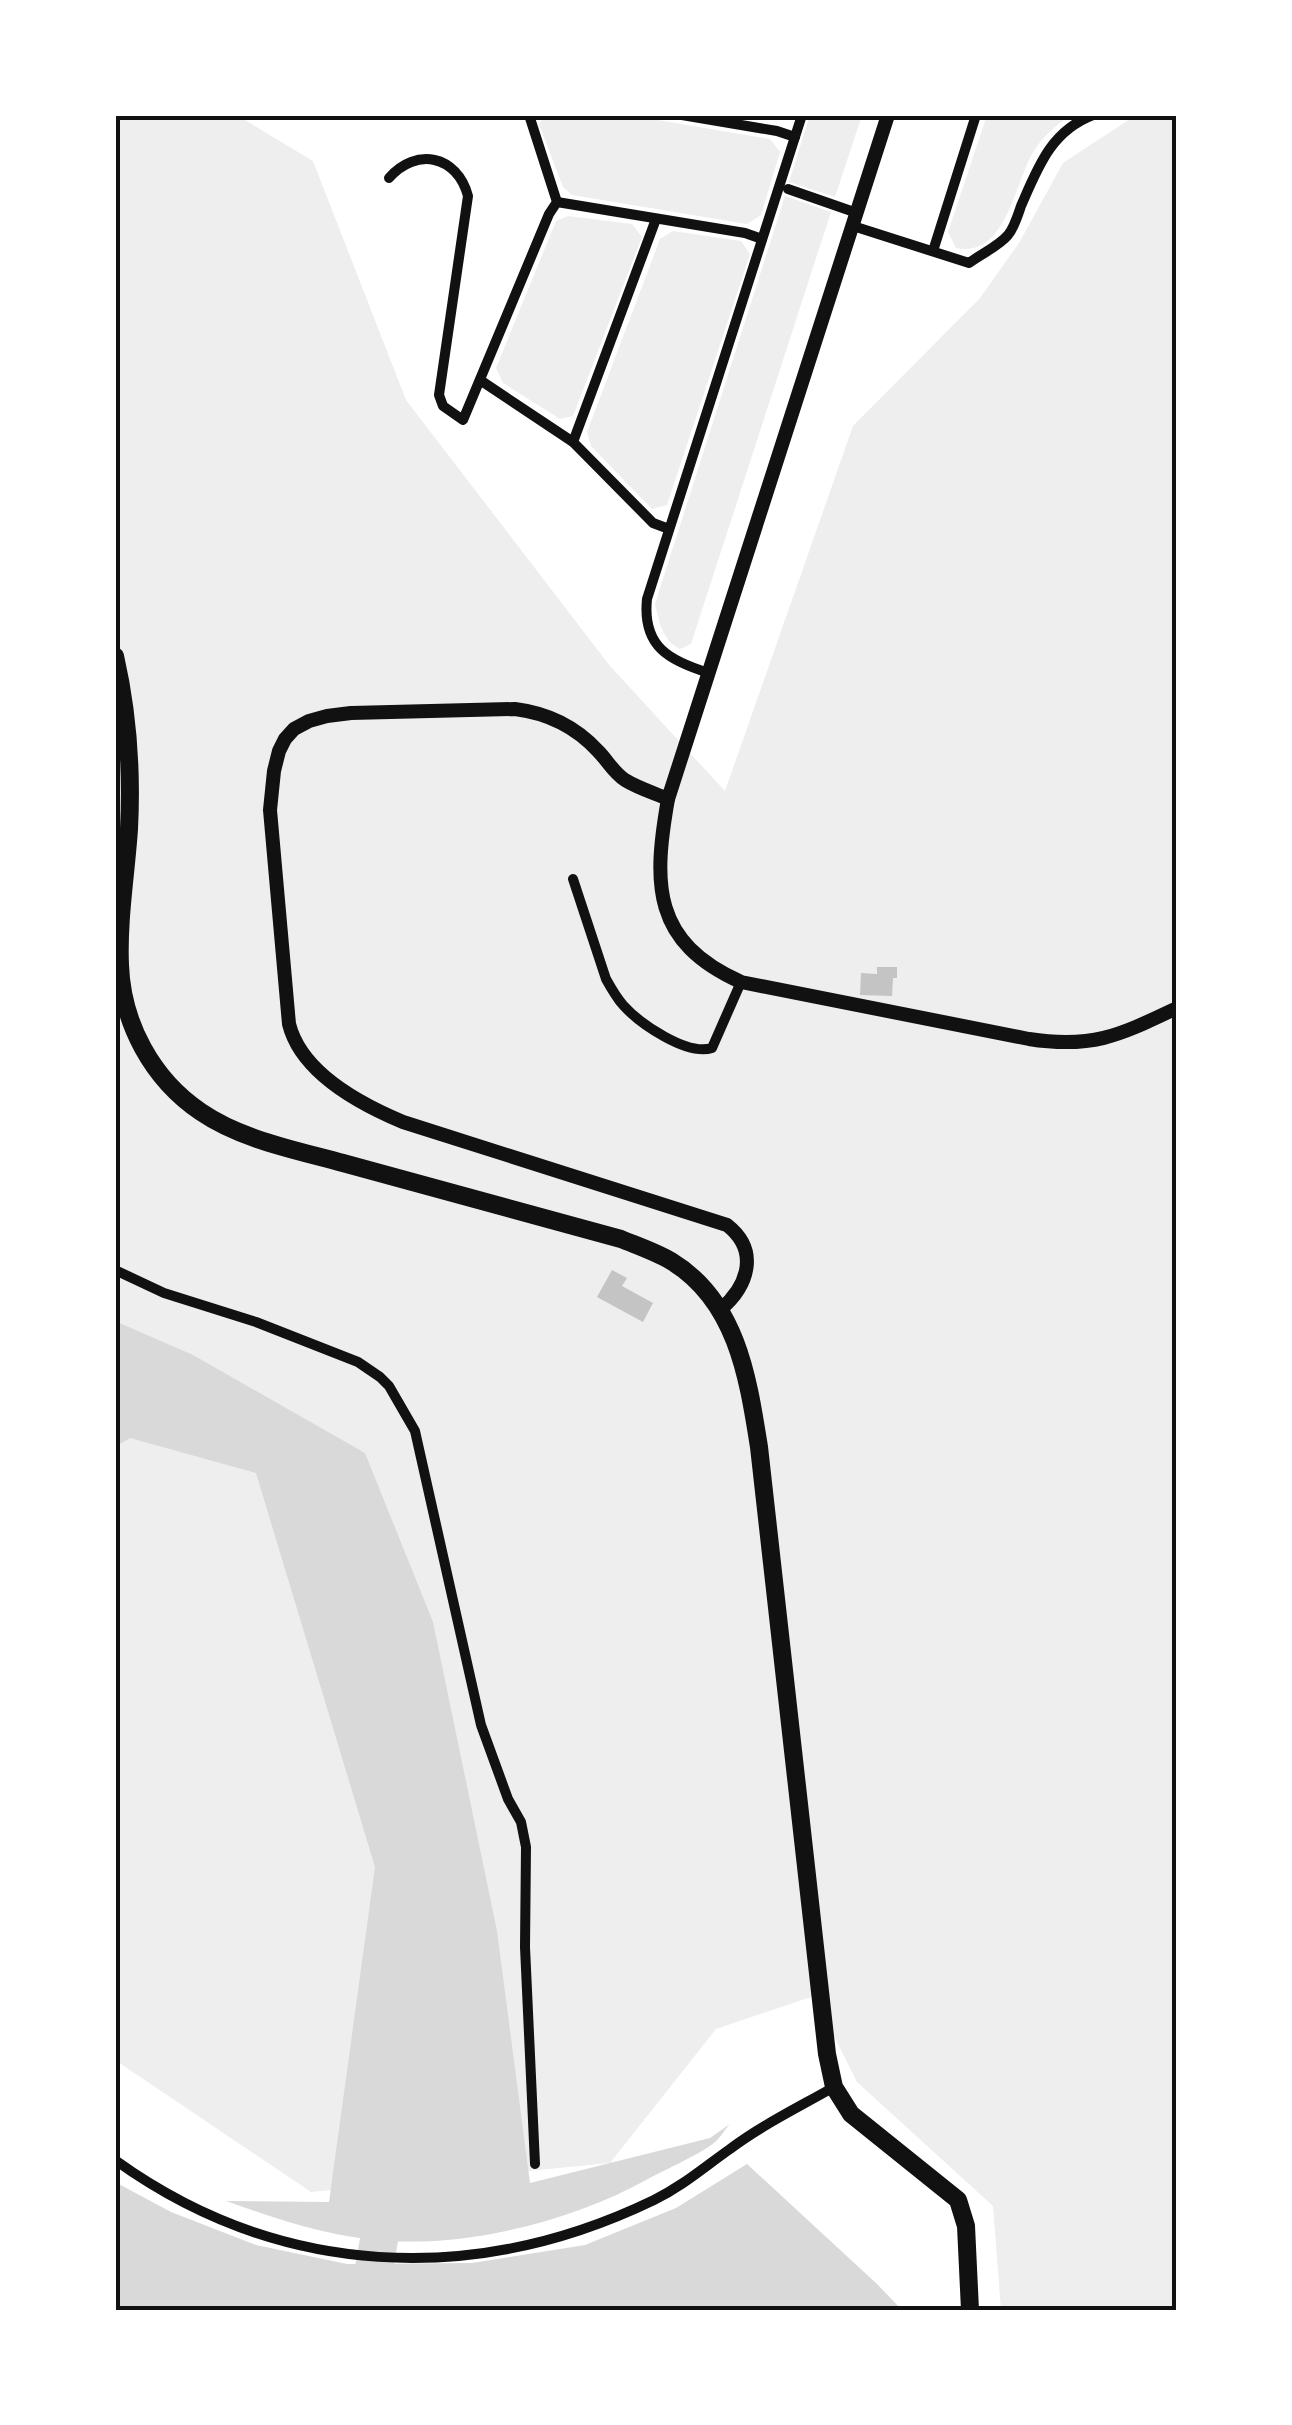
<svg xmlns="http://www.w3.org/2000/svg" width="1292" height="2425" font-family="Bitter,serif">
  <rect width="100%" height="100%" fill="#fff"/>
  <g fill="#eee">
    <polygon points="115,115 274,115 245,120 313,161 406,400 610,666 725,791 853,426 980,298 1019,243 1063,163 1136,115 1177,115 1177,2310 1001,2310 993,2206 857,2082 814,1996 716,2029 610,2163 311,2192 115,2060"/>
    <polygon points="546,115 628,115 770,139 780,152 761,215 747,224 572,195 563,187 539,124"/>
    <polygon points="810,115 862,115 835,197 789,182"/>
    <path d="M 987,115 L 1071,115 C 1056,125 1041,138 1032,154 C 1015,184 1005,259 956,248 L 948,232 Z"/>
    <path d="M 785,196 L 831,212 L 691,644 L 680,649 C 663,641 659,622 655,604 Z"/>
    <polygon points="568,216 632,224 642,237 573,416 560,419 503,383 496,368 556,221"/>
    <polygon points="673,231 741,241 750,254 667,505 652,509 591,446 587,432 660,239"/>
  </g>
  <g fill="#d9d9d9">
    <path d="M 115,1321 L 193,1355 L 365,1453 L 433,1622 L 497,1931 L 530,2183 L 710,2138 L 730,2124 C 725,2129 721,2137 715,2142 C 701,2154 666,2169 648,2179 C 574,2220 474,2246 389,2241 C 332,2238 279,2220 226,2201 L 329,2202 L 375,1867 L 256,1473 L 130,1438 L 115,1447 Z"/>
    <polygon points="747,2164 877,2284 902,2310 115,2310 115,2182 171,2212 256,2245 347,2264 472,2263 585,2245 676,2208"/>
  </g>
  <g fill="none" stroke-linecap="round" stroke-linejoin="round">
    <polyline stroke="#d9d9d9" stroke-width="38" points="374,2310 374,2268 388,2189"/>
  </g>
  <g fill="#c4c4c4">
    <polygon points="877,967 897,967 897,978 893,978 892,996 860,995 861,973 877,974"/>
    <polygon points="612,1270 627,1278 622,1286 653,1303 643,1322 597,1297"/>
  </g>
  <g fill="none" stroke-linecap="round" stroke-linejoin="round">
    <g stroke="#111" stroke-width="10">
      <polyline points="682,115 777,131 795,137"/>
      <path d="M 389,178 C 416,147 457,155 468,196 L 439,395 L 443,406 L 463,420 L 549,214 L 557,202 L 529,115"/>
      <polyline points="788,189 857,213"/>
      <polyline points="557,202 745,233 762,239"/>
      <path d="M 853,226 L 969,263 C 981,254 999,246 1008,235 C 1014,228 1018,215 1021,206 C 1038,167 1051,131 1093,115"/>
      <polyline points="933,251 976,115"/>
      <polyline points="480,380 573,442 653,523 669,529"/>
      <polyline points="573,442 656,219"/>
      <path d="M 709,673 C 670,661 642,647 647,599 L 802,115"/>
      <path d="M 573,879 L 606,979 C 611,988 616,997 623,1005 C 640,1024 687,1056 712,1048 L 741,982"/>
      <polyline points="115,1270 164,1293 256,1322 358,1362 380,1377 389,1386 415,1431 481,1725 508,1799 521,1822 526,1847 525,1947 535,2164"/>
      <path d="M 115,2160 C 279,2278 474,2287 654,2200 C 684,2185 703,2168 730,2149 C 762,2125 799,2107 834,2087"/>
    </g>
    <g stroke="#111" stroke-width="14">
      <path d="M 888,115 L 668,799 C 653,884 652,942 741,982 L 1029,1039 C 1093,1049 1120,1035 1177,1008"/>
      <path d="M 668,799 C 654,793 638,788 625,780 C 613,772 608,761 598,751 C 576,727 547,713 515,709 L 351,713 L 327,716 L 309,721 L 294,729 L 285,739 L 279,751 L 274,771 L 270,810 L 289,1024 C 301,1072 360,1104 403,1122 L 727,1225 C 759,1250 749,1285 721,1309"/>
    </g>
    <path stroke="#111" stroke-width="18" d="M 115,656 C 128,713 132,770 129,829 C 126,874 118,920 120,965 C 122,1023 152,1079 201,1112 C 242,1140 296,1150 343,1163 C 435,1189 528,1213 621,1239 C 638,1246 656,1252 671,1261 C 737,1301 748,1378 759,1447 L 827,2054 L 834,2087 L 851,2114 L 958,2200 L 966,2226 L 970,2310"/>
  </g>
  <rect width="1292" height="2425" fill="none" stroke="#ffffff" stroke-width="235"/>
  <rect x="118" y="118" width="1056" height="2190" fill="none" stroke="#111" stroke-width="4"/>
</svg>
